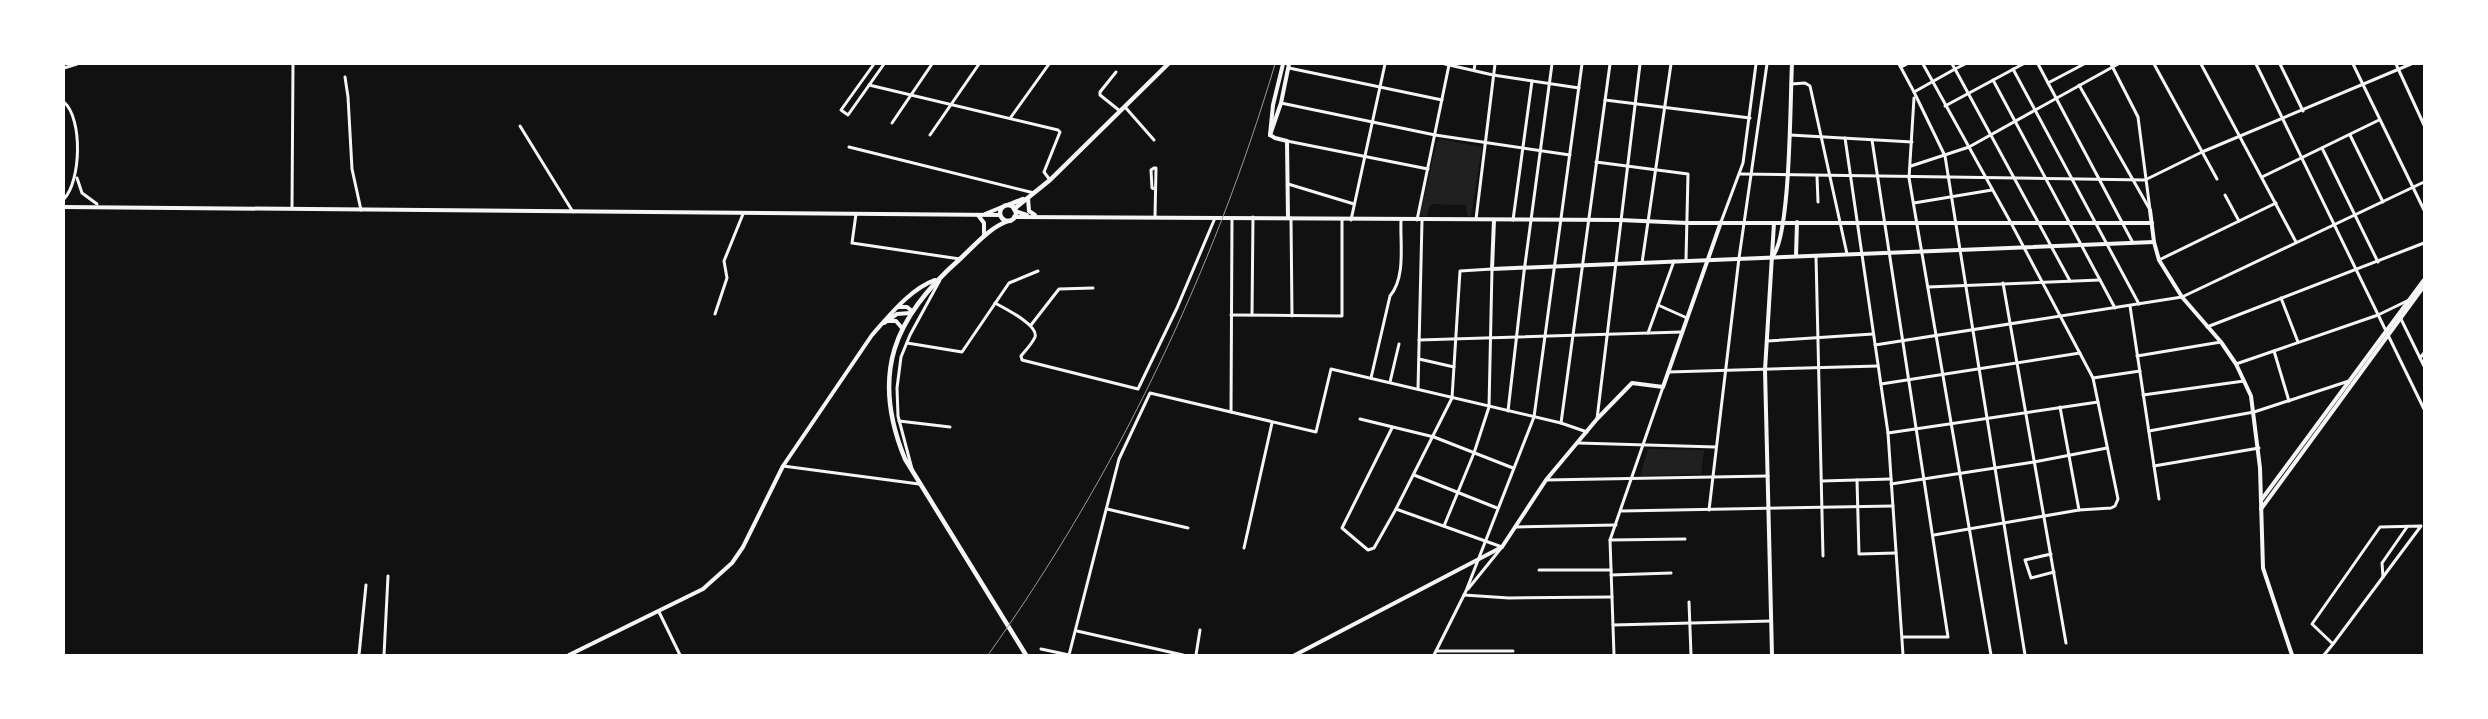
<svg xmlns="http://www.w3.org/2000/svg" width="2488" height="719" font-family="Raleway,sans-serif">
  <rect width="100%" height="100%" fill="#111"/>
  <g fill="#202020">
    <polygon points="1440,139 1482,147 1471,217 1467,216 1466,205 1433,204 1430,206 1426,218 1420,215 1437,141"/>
    <polygon points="1648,449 1704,450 1701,474 1640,476"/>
  </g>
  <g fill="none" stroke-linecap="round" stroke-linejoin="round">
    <g stroke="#f5f5f5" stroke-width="3">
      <polyline points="874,64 841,110 848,115 884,64"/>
      <polyline points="1445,64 1493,75 1579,88"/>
      <polyline points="1899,64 1914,92"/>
      <polyline points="1923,64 2011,223 2093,378 2118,499 2115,506 2111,508 2079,510 1934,535"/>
      <polyline points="1952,64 1955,69 1914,92 1945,156 2025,655"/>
      <polyline points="1965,64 1955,69 2070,281"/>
      <polyline points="2038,64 2133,243"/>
      <polyline points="2111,64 2138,117 2150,210"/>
      <polyline points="2154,64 2217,179"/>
      <polyline points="2201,64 2296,242"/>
      <polyline points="2256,64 2424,409"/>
      <polyline points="2280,64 2303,111"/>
      <polyline points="2353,64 2424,210"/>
      <polyline points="2396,64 2424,125"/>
      <polyline points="1901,67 1907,64"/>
      <polyline points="64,68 77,64"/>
      <polyline points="1289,68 1442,100"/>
      <polyline points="2013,69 2139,304"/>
      <polyline points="1474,70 1475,64"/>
      <polyline points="1116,72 1100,92 1100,95 1120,111"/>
      <polyline points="345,77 348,97 352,169 361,210"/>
      <polyline points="1993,80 2115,308"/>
      <polyline points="2048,83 2084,64"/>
      <polyline points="1791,84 1805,83 1810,86 1847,254"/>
      <polyline points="869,85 1058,130 1060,132 1044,172 1050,180"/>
      <polyline points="2079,85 2149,208"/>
      <polyline points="1914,98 1909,178 1991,655"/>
      <polyline points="1605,100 1750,118"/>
      <path d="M 64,102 C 83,119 81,181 64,199"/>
      <polyline points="1281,103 1435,135 1570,155"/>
      <polyline points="1945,106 2023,64"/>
      <polyline points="1125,107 1154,140"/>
      <polyline points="1011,117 1049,64"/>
      <polyline points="892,123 932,64"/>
      <polyline points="520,126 573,212"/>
      <polyline points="930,135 979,64"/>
      <polyline points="1790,135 1912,142"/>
      <polyline points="2350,135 2383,202"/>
      <polyline points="1845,138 1888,433 1903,655"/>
      <polyline points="1872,140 1948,637 1903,637"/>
      <polyline points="1287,141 1428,169"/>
      <polyline points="849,147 1034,193"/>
      <polyline points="2322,148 2378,262"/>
      <polyline points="1596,162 1688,174 1686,260"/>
      <polyline points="1911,166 1969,147 2118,64"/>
      <polyline points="1740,174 2145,180 2202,152 2411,64"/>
      <polyline points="1817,176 1818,202"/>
      <polyline points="2262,177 2379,120"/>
      <polyline points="77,178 82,193 97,204"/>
      <polyline points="1288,184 1354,204"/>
      <polyline points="1155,189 1152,188 1151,170 1154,168 1156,168 1155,217"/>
      <polyline points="2225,195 2239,221"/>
      <polyline points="1914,203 1992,190"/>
      <polyline points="292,208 293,64"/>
      <polyline points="856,214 852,243 960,259"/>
      <polyline points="1291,218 1292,316"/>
      <polyline points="1476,219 1495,64"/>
      <polyline points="1351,220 1385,64"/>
      <polyline points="1417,220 1449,65"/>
      <polyline points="1513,220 1532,81"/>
      <polyline points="1721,222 1743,163 1756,64"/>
      <polyline points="1816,256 1823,556"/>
      <polyline points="2159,260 2276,203"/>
      <polyline points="1642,263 1671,64"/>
      <polyline points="2003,283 2066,643"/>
      <polyline points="1928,287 2100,280"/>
      <polyline points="2281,298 2298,342"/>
      <path d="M 995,303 C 1004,308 1039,325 1035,337 C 1032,344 1025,351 1021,356 L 1022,360 L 1138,389 L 1177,308 L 1215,218"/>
      <polyline points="1658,305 1687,318"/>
      <polyline points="2130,306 2159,499"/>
      <polyline points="715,314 727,278 724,261 743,214"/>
      <polyline points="1231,315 1342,316 1342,220"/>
      <polyline points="1252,315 1253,217"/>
      <polyline points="2400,317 2424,366"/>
      <polyline points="1031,325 1059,289 1093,288"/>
      <polyline points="2207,327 2424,243"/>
      <polyline points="1648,333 1674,261"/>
      <polyline points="1419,340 1682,332"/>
      <polyline points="1767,341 1873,334"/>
      <polyline points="907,343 962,352 1009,283 1038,271"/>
      <polyline points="1875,345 2182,297 2424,182"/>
      <polyline points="2274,351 2289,401"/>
      <polyline points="2137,356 2221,342"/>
      <polyline points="2420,358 2424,353"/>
      <polyline points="1419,359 1454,367"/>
      <polyline points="2236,364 2378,315 2409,300"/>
      <polyline points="1668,372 1878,366"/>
      <path d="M 1371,378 L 1390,296 C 1406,277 1400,244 1401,221"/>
      <polyline points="2093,378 2140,371"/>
      <polyline points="1390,382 1399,344"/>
      <polyline points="1881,384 2080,353"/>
      <polyline points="1418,389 1422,221"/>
      <polyline points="2143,395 2244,381"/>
      <polyline points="2060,407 2079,510"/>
      <polyline points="1508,411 1524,272 1552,64"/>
      <polyline points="1231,412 1232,218"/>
      <polyline points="1360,419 1434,437 1513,468"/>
      <polyline points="1597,419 1640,64"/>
      <polyline points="899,421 950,427"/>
      <polyline points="1561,423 1610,64"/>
      <polyline points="1392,428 1342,528 1368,550 1374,548 1396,509 1452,398 1460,271 1492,269 1489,407 1474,453 1444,526"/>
      <polyline points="2149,431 2254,412 2349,381"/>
      <polyline points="1888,433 2098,402"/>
      <polyline points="1578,443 1716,447"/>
      <polyline points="783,466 919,484"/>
      <polyline points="2154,466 2259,448"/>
      <polyline points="912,469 898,416 897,388 901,357 910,335 940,280"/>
      <polyline points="1414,475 1497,508"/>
      <polyline points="1546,480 1768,476"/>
      <polyline points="1857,480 1859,554 1896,553"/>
      <polyline points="1822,481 1891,479"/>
      <polyline points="1891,484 2034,462 2107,448"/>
      <polyline points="1107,509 1188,528"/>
      <polyline points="1396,509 1502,547 1468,589"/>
      <polyline points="1709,510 1739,258 1767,64"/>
      <polyline points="1622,511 1893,506"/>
      <polyline points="1516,527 1616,525"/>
      <polyline points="1610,540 1685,539"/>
      <polyline points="1244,548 1272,423"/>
      <polyline points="2051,554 2025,560 2031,578 2054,572"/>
      <polyline points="1539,570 1611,570"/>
      <polyline points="1611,575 1671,573"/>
      <polyline points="2383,577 2382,563 2407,527"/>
      <polyline points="1464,595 1509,598 1612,597"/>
      <polyline points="1689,602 1691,655"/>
      <polyline points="659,612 680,655"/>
      <polyline points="1613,625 1771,621"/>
      <polyline points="1077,631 1183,655"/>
      <polyline points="1041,649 1069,655"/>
      <polyline points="1436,651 1513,651"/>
      <polyline points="359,655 366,585"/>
      <polyline points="384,655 388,576"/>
      <polyline points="1069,655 1119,459 1150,393 1316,432 1331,369 1561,423 1587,432"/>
      <polyline points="1196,655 1200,630"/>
      <polyline points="1434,655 1466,591 1534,417 1582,64"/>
      <polyline points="1614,655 1610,540 1663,387"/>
      <polyline points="2324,655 2333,644 2312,624 2380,527 2421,526 2333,644"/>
    </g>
    <g stroke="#f5f5f5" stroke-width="4">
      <polyline points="1270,135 1275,138 1287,141 1288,218"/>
      <polyline points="1270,135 1281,103 1289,64"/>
      <polyline points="1270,135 1273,105 1283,64"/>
      <polyline points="1028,198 1029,211 1035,215"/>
      <polyline points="2150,210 2154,242 2159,260 2182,297 2221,342 2236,364 2251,396 2260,468 2263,568 2292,655"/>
      <polyline points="1015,211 1027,215"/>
      <polyline points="1014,217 1620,220 1687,223 2152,223"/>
      <polyline points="1494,220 1492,269 2154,242"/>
      <polyline points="1796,256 1797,222"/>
      <path d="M 1772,257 C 1791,237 1790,98 1792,64"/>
      <polyline points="2262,499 2424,280"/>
      <polyline points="2261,509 2424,286"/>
      <polyline points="1295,655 1502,547 1546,480 1597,419 1632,383 1663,387 1721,222"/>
      <polyline points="1772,655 1765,370 1774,223"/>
    </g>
    <g stroke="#f5f5f5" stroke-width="4">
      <polyline points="64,207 1000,215"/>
      <polyline points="985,214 1002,207"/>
      <polyline points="978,215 984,223 984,236"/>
      <polyline points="898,307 907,307 912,311"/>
      <polyline points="888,321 896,321 902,328"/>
      <polyline points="884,323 897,314 910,313"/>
      <path d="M 569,655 L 703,589 L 732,563 L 743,547 L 783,466 L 872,335 C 889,316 910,289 935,280"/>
    </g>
    <g stroke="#f5f5f5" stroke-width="4.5">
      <polyline points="1008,205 1023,199"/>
      <circle cx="1008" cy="213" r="8"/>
      <polyline points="1014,209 1050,180 1168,64"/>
      <path d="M 1008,221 C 989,228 975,245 960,259 C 894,317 870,374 905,459 L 1026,655"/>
    </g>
    <path stroke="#9a9a9a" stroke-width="1" d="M 988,655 C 1115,477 1213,273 1275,64"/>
  </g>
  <rect width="2488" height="719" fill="none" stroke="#ffffff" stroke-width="130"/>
</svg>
